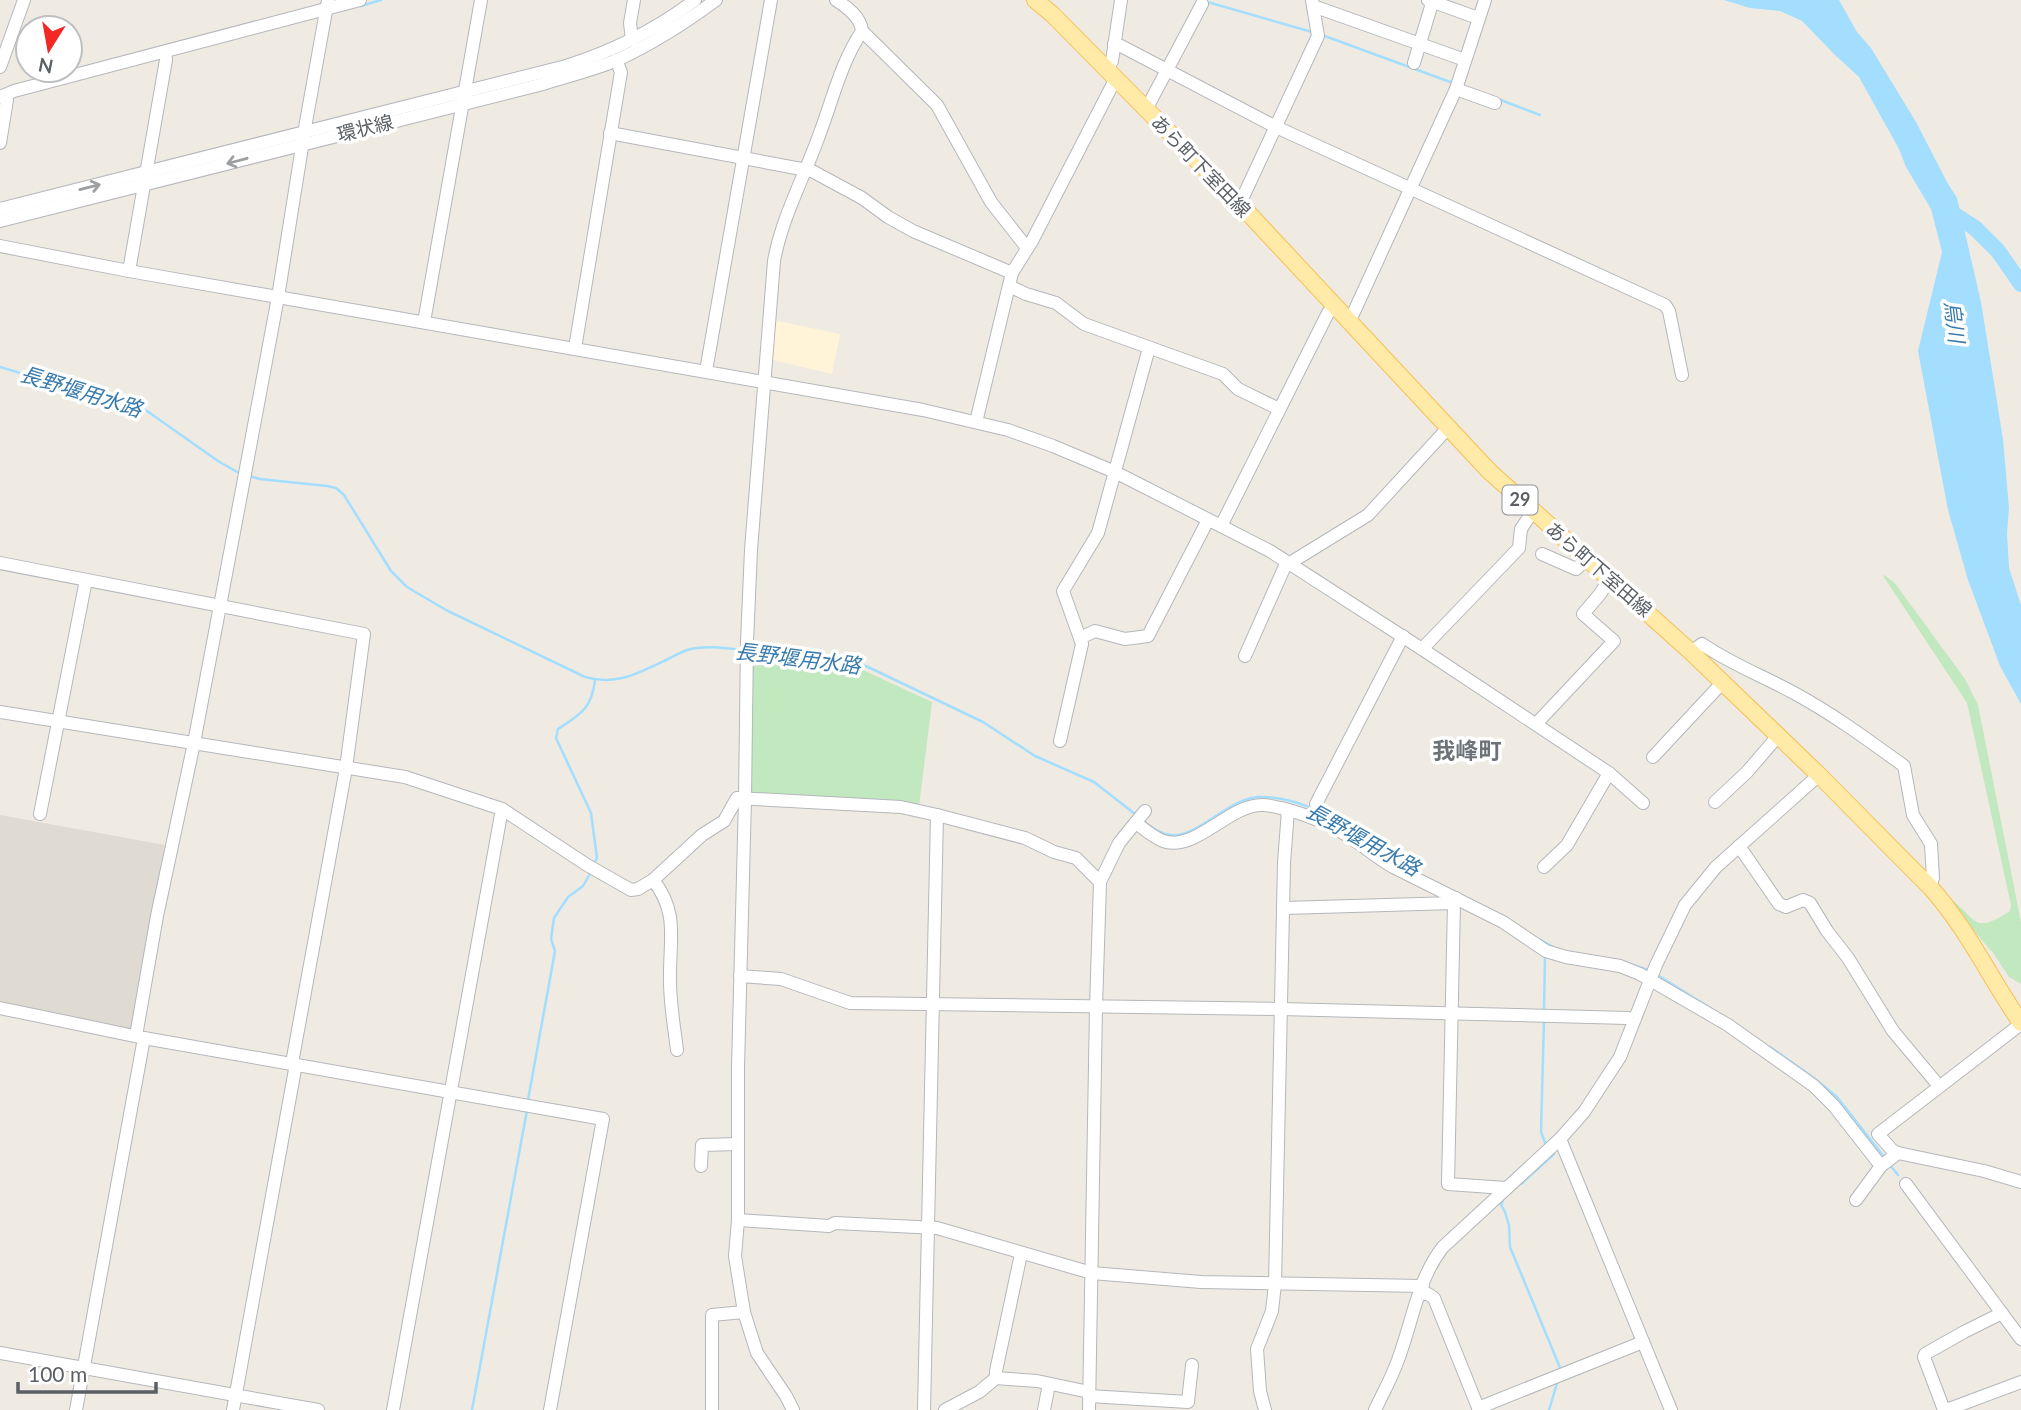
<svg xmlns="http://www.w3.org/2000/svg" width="2021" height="1410" font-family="Lato,'Noto Sans JP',sans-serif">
  <rect width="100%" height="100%" fill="#efebe3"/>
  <polygon fill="#fff3d8" points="773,320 840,334 832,374 769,359"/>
  <polygon fill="#dfdad2" points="0,815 165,845 132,1029 0,1002"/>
  <g fill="#c1e8be">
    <path d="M 1882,574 L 1894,582 L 1965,679 L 1978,705 L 2021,922 L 2021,984 L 2009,977 L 1994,954 L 1943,895 C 1977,912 1968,939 2010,911 L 2011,905 L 1967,703 Z"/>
    <polygon points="751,654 839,665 865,671 932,702 919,806 752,797"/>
  </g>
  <polygon fill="#a3deff" points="1724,0 1839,0 1857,32 1871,48 1916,122 1947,182 1957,198 1981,302 2003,439 2009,508 2007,533 2009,568 2021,605 2021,704 2000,666 1968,580 1948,510 1918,351 1942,252 1931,209 1906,167 1899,149 1859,77 1835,55 1802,21 1780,11 1750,8"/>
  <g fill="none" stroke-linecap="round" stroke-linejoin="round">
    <g stroke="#a3deff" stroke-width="2.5">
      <polyline points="1204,1 1312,32"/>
      <polyline points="361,6 381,0"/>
      <polyline points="1322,35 1453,83"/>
      <polyline points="1498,99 1540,115"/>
      <polyline points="0,367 147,411 218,461 239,473"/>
      <path d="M 249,476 L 260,479 L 327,486 L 336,488 L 344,495 L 391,571 L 407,587 L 446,610 L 585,677 C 617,686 639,673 668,659 C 674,656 681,652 687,650 C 704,645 725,648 742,650"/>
      <polyline points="752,651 833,660 866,666 983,722 1035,756 1094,782 1135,814"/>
      <path d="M 1143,821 C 1151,827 1160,834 1171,835 C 1197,838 1228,799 1258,797 C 1311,795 1355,834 1396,862"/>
      <path d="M 593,865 L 597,858 L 591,813 L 556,738 L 558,729 C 581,714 591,709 595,681"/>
      <polyline points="1541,940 1553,947"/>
      <polyline points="1543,955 1545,956 1544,1010"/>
      <polyline points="1624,962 1648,970"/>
      <polyline points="1659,976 1712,1009"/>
      <polyline points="1544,1020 1541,1132 1546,1145"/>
      <polyline points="1770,1047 1814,1078 1837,1097 1885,1158"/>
      <polyline points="528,1100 555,951 551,939 554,918 568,897 583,886 591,872"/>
      <polyline points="1890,1165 1898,1175"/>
      <polyline points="1521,1184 1554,1154"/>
      <polyline points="1503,1200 1501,1205 1505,1212 1509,1225 1510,1247 1561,1370"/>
      <polyline points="472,1410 527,1110"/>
      <polyline points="1549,1410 1558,1380"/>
    </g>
    <polyline stroke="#a3deff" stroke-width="16" points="1944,208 1975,228 1998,251 2021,284"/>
    <defs>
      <g id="minor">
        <polyline points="1428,0 1478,18"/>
        <polyline points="1313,6 1465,60"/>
        <polyline points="862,31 937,105 991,202 1027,248"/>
        <polyline points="632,40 630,23 634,0"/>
        <polyline points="1114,44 1121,46 1276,127 1665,305 1669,311 1682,375"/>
        <polyline points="1414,63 1433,0"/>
        <polyline points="0,67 24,0"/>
        <polyline points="1107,69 1112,61 1121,0"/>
        <polyline points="1456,89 1495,103"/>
        <polyline points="0,97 14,91 360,0"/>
        <polyline points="1145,109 1149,104 1202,4"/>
        <polyline points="610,133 812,171 862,198 888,217 913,231 1012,273"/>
        <polyline points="0,143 7,100 6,95"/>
        <polyline points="1238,202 1243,197 1318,36 1312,0"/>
        <path d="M 0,209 L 566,66 C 613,51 656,30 695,0"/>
        <path d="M 0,221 L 543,84 C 568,76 593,70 617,60 C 652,44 685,23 716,0"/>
        <polyline points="0,246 129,271 923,410 1008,430 1053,446 1115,472 1270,551 1422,649 1609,773 1643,803"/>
        <polyline points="129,271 166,60 165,52"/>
        <polyline points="1009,286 1026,294 1056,303 1084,324 1223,374 1238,389 1279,409"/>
        <polyline points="1348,320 1353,314 1456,89 1485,0"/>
        <polyline points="424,322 481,0"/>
        <polyline points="575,348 621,72 616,60"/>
        <polyline points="706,371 771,0"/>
        <polyline points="976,422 1012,273 1032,241 1116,78"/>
        <polyline points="1221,526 1328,313 1334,307"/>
        <polyline points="1542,554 1576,569 1587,559"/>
        <polyline points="0,563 364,634 346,768 292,1063"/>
        <polyline points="1080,638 1095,631 1125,639 1148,636 1208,520"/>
        <polyline points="1422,649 1519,548 1521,529 1533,511"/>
        <path d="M 1691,652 L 1702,644 C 1731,664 1763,676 1794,693 C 1833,714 1868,740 1904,766 L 1913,815 L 1931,844 L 1933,878 L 1930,887"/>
        <polyline points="1245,656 1285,566 1368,515 1447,429"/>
        <polyline points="0,712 405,777 502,809 587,865 631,890 638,889 653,880 702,835 724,821 737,798 901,807 937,815 1025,838 1054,852 1076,858 1100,882"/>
        <polyline points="1536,724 1614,641 1583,614 1600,594 1610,578"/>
        <polyline points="1060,741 1082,644 1063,591 1098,533 1149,348"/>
        <polyline points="1653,757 1722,683"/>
        <polyline points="1715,802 1747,772 1778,736"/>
        <polyline points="1316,804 1403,636"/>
        <polyline points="40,814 86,580"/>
        <path d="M 1136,823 C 1144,829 1153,837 1163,841 C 1196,852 1228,805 1262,805 C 1271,805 1280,808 1289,810 C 1310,816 1330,824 1348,836 C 1364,846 1377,858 1393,867 L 1503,922 L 1546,951 L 1566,957 L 1620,966 L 1640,974 L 1728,1025 L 1814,1086 L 1834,1106 L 1881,1166"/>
        <polyline points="1739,846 1779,904 1786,907 1803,900 1810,903 1827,931 1848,958 1893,1031 1939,1086"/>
        <polyline points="1544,867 1567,845 1609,773"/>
        <path d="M 653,880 C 678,911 670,938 670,974 C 669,999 674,1025 677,1050"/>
        <polyline points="1456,898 1454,903 1448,1184 1506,1188"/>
        <polyline points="1284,908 1454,903"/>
        <polyline points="740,976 781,979 850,1003 1281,1009 1628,1018 1633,1020"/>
        <polyline points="0,1008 144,1038 603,1119 550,1410"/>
        <polyline points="2021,1024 1878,1134 1892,1150 1898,1153 1984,1171 2021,1182"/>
        <polyline points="136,1036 157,916 194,743 244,479 278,297 306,122 328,0"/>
        <polyline points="1560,1139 1671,1410"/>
        <polyline points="701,1166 702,1145 738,1144"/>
        <polyline points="1906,1184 2021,1339"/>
        <polyline points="1856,1200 1881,1166 1898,1153"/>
        <polyline points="738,1220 829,1226 835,1223 937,1228 1092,1273 1201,1282 1423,1286"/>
        <polyline points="1420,1294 1428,1294 1434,1298 1479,1410"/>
        <polyline points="0,1353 318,1410"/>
        <polyline points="996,1378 996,1371 1021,1254"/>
        <polyline points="1089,1396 1188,1402 1192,1365"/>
        <polyline points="1478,1408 1643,1342"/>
        <polyline points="76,1410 144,1038"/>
        <polyline points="233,1410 296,1064"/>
        <polyline points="393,1410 502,809"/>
        <polyline points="712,1410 712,1315 744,1312"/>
        <path d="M 793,1410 L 786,1396 L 757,1353 L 744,1312 L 735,1256 L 738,1220 L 738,1067 L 745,799 L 747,642 L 751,550 L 774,261 C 782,216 806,174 821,130 C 834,95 841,63 862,31 C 861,17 847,7 836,0"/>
        <polyline points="924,1410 937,815"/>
        <polyline points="945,1410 979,1392 996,1378 1037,1381 1089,1392"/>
        <polyline points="1044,1410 1049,1384"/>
        <polyline points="1089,1410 1096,1007 1100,882 1119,843 1145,811"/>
        <polyline points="1265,1410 1260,1391 1257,1349 1272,1311 1275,1284 1284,863 1288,810"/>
        <path d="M 1375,1410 C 1383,1393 1392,1377 1398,1360 C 1412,1323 1418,1278 1443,1247 L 1560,1139 L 1584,1112 L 1620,1057 L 1656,965 L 1685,905 L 1716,867 L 1819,775"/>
        <polyline points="1944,1410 1924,1357 1925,1354 1964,1332 2002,1313"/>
        <polyline points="1946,1410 2021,1382"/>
      </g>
      <path id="major" d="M 1035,0 L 1052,14 L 1238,202 L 1489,471 L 1691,652 L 1819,775 L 1930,887 C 1967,928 1990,978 2021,1023"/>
    </defs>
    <use href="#minor" stroke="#b4b7bb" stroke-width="14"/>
    <use href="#major" stroke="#f9be52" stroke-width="18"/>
    <use href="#minor" stroke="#fff" stroke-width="12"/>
    <use href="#major" stroke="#ffeaa8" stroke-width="16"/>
  </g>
  <defs><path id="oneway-shaft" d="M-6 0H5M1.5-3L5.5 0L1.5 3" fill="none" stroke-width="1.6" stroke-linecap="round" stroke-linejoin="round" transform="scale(1.75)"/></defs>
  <g stroke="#9da0a3">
    <use href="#oneway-shaft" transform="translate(237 161) rotate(165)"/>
    <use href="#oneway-shaft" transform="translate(90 187) rotate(-14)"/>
  </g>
  <g text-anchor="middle" stroke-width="7" stroke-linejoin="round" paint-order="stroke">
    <rect fill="#fff" stroke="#8c9093" stroke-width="2" x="1502.5" y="485.5" width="35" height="29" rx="5"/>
    <g font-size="18" font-weight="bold" fill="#5b6065">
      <text x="1520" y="506">29</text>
    </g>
    <g font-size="19" fill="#5b6065" stroke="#fff">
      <text transform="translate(365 128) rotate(-14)" y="7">環状線</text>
      <text transform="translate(1201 166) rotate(46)" y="7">あら町下室田線</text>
      <text transform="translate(1599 569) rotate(41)" y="7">あら町下室田線</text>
    </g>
    <g font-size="21" font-style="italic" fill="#387aad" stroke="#fff">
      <text transform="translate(1954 322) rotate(83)" y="7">烏川</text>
      <text transform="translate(81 392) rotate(17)" y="7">長野堰用水路</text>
      <text transform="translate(798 659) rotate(7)" y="7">長野堰用水路</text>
      <text transform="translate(1363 840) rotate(29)" y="7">長野堰用水路</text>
    </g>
    <g font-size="23" font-weight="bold" fill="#6c7277" stroke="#fff">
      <text x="1467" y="759">我峰町</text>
    </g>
  </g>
  <g transform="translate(49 49) rotate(191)"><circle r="33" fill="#ffffff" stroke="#bdbfc1" stroke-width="2"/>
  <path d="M0-5L12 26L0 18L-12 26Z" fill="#f22726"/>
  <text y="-10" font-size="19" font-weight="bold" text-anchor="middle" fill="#5b6065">N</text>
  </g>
  <path d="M18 1382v10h138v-10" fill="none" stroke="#5b6065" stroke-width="3.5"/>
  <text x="28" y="1382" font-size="21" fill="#5b6065" stroke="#ffffff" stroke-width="5" paint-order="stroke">100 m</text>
</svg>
